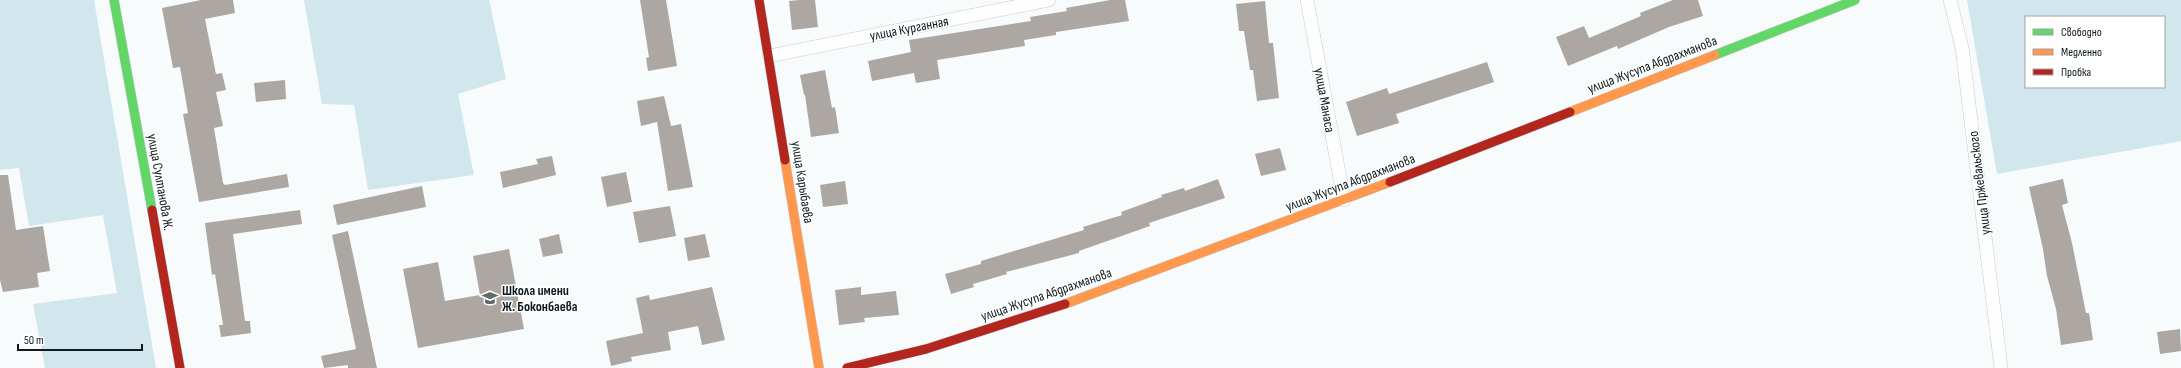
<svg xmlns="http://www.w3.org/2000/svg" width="2181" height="368" font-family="'Sofia Sans Condensed',sans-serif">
  <rect width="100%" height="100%" fill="#f8fbfc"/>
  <g fill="#d2e6ed" fill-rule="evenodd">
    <polygon points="0,0 94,0 156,368 45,368 33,304 117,293 103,215 29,226 19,168 0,170"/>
    <polygon points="304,0 489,0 506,79 458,94 474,175 368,190 354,105 322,104"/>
    <path d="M 1967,0 L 2181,0 L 2181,141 L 1997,174 ZM 2026,17 L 2164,17 L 2164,87 L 2026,87 Z"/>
  </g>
  <g fill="#aca7a3">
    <polygon points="201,0 233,0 235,13 205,19 216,74 222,73 226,90 216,92 223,126 214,128 223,183 225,185 287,174 289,187 199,202 183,114 188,113 180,67 173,68 162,8"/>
    <polygon points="640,0 666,0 677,66 648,71 646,58 649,57"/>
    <polygon points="799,0 815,0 818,27 792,30 789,1"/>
    <polygon points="1110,0 1125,0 1129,21 1056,32 1056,35 1024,40 1025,46 937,60 940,79 916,83 914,73 872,81 868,61 911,52 909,40 1031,21 1030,17 1067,11 1066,8"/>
    <polygon points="1673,0 1698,0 1703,16 1669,27 1618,49 1617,46 1568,66 1556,37 1584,26 1589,38 1641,16 1640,13"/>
    <polygon points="1265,1 1269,43 1273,43 1279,98 1257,101 1253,70 1250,70 1244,31 1239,31 1236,4"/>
    <polygon points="1487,62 1494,82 1396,114 1399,123 1357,136 1346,102 1387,88 1389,94"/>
    <polygon points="825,70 832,108 835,107 839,133 811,137 805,95 804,95 800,75"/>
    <polygon points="285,80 286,99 256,102 254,83"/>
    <polygon points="664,96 671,126 681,124 693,187 668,191 657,122 641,126 637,101"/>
    <polygon points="1280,148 1286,170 1261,176 1255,154"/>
    <polygon points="552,156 556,175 503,188 500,172 538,164 536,159"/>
    <polygon points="626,172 632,202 607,207 601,177"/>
    <polygon points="0,175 8,175 16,230 43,226 50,271 37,273 39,287 3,292 0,280"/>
    <polygon points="1218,179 1225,198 1149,223 1150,226 1079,251 1079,253 1006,272 1007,274 973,284 974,287 951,294 945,274 981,264 981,261 1084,230 1083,227 1122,215 1121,212 1162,197 1161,195 1184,188 1185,191"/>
    <polygon points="2063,179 2068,203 2062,205 2072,243 2086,313 2089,313 2093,340 2061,345 2056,309 2047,276 2043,249 2029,187"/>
    <polygon points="845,181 848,204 823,207 820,185"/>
    <polygon points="422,186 426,207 337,225 333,205"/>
    <polygon points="670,206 676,236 639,243 633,212"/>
    <polygon points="300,210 302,224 233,234 245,321 250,321 251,333 221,337 219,325 223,325 215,274 212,275 205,223"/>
    <polygon points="348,231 377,368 348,368 348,365 324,368 321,356 356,349 332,235"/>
    <polygon points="559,234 563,253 543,257 539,239"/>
    <polygon points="705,234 710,257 688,261 684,238"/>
    <polygon points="509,249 524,329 418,348 403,269 438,262 445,301 480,295 473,256"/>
    <polygon points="712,287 725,340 702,345 698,326 668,332 671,350 631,357 632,361 611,366 606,341 643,333 636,298 649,295 650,300"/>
    <polygon points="861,287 861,295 896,291 899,315 864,318 865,322 839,325 835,290"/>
    <polygon points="2180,329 2181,351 2160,354 2157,332"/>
  </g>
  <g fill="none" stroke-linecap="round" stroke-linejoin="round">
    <defs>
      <g id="street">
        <polyline points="1307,0 1344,200"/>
        <polyline points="1950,0 1962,47 2001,368"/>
        <polyline points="769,56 1049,0"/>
      </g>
      <g id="fast">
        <polyline points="114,0 152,210"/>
        <polyline points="1715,55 1855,0"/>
      </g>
      <g id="slow">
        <polyline points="1570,112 1715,55"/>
        <polyline points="785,160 819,368"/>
        <polyline points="1065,304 1390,182"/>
      </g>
      <g id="jam">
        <polyline points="759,0 785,160"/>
        <polyline points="1390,182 1570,112"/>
        <polyline points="152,210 180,368"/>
        <polyline points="847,368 926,349 1065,304"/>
      </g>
    </defs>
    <use href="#street" stroke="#c5cccf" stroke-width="14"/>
    <use href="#fast" stroke="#c5cccf" stroke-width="10"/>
    <use href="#slow" stroke="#c5cccf" stroke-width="10"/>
    <use href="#jam" stroke="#c5cccf" stroke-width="10"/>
    <use href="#street" stroke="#fefeff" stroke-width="13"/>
    <use href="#fast" stroke="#63d668" stroke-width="9"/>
    <use href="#slow" stroke="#ff974d" stroke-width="9"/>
    <use href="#jam" stroke="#b3261e" stroke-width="9"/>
  </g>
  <defs>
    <symbol id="school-bare" viewBox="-9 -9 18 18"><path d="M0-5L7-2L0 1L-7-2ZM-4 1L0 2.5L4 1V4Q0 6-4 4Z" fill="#60696c" stroke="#fff" stroke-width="2.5" paint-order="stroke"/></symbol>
  </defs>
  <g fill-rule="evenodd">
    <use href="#school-bare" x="479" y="287" width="22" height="22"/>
  </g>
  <g text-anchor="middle" stroke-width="3" stroke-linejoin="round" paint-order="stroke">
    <g font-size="14" fill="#0e1a1e" stroke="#fff">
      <text transform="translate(909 28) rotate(-11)" y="5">улица Курганная</text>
      <text transform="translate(1652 64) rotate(-21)" y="5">улица Жусупа Абдрахманова</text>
      <text transform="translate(1325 100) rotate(80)" y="5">улица Манаса</text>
      <text transform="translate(161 182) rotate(80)" y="5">улица Султанова Ж.</text>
      <text transform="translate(803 182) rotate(81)" y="5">улица Карыбаева</text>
      <text transform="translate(1350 182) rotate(-21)" y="5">улица Жусупа Абдрахманова</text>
      <text transform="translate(1979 183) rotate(-97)" y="5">улица Пржевальского</text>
      <text transform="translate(1046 294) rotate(-19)" y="5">улица Жусупа Абдрахманова</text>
    </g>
    <g font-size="14" font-weight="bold" fill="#0e1a1e" stroke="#fff" text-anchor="start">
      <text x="502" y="295">Школа имени<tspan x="502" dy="16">Ж. Боконбаева</tspan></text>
    </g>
  </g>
  <rect x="2025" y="16" width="140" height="72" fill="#ffffff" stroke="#9fa3a5"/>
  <rect x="2033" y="29" width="20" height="6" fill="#63d668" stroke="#9fa3a5"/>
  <text x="2061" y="36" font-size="12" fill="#0e1a1e">Свободно</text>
  <rect x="2033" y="49" width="20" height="6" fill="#ff974d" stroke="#9fa3a5"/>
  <text x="2061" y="56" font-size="12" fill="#0e1a1e">Медленно</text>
  <rect x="2033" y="69" width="20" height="6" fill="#b3261e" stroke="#9fa3a5"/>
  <text x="2061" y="76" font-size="12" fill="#0e1a1e">Пробка</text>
  <path d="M18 344v6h124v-6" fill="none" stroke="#0e1a1e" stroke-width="2"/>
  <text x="24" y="344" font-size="12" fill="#0e1a1e" stroke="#ffffff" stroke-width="3" paint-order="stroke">50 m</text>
</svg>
